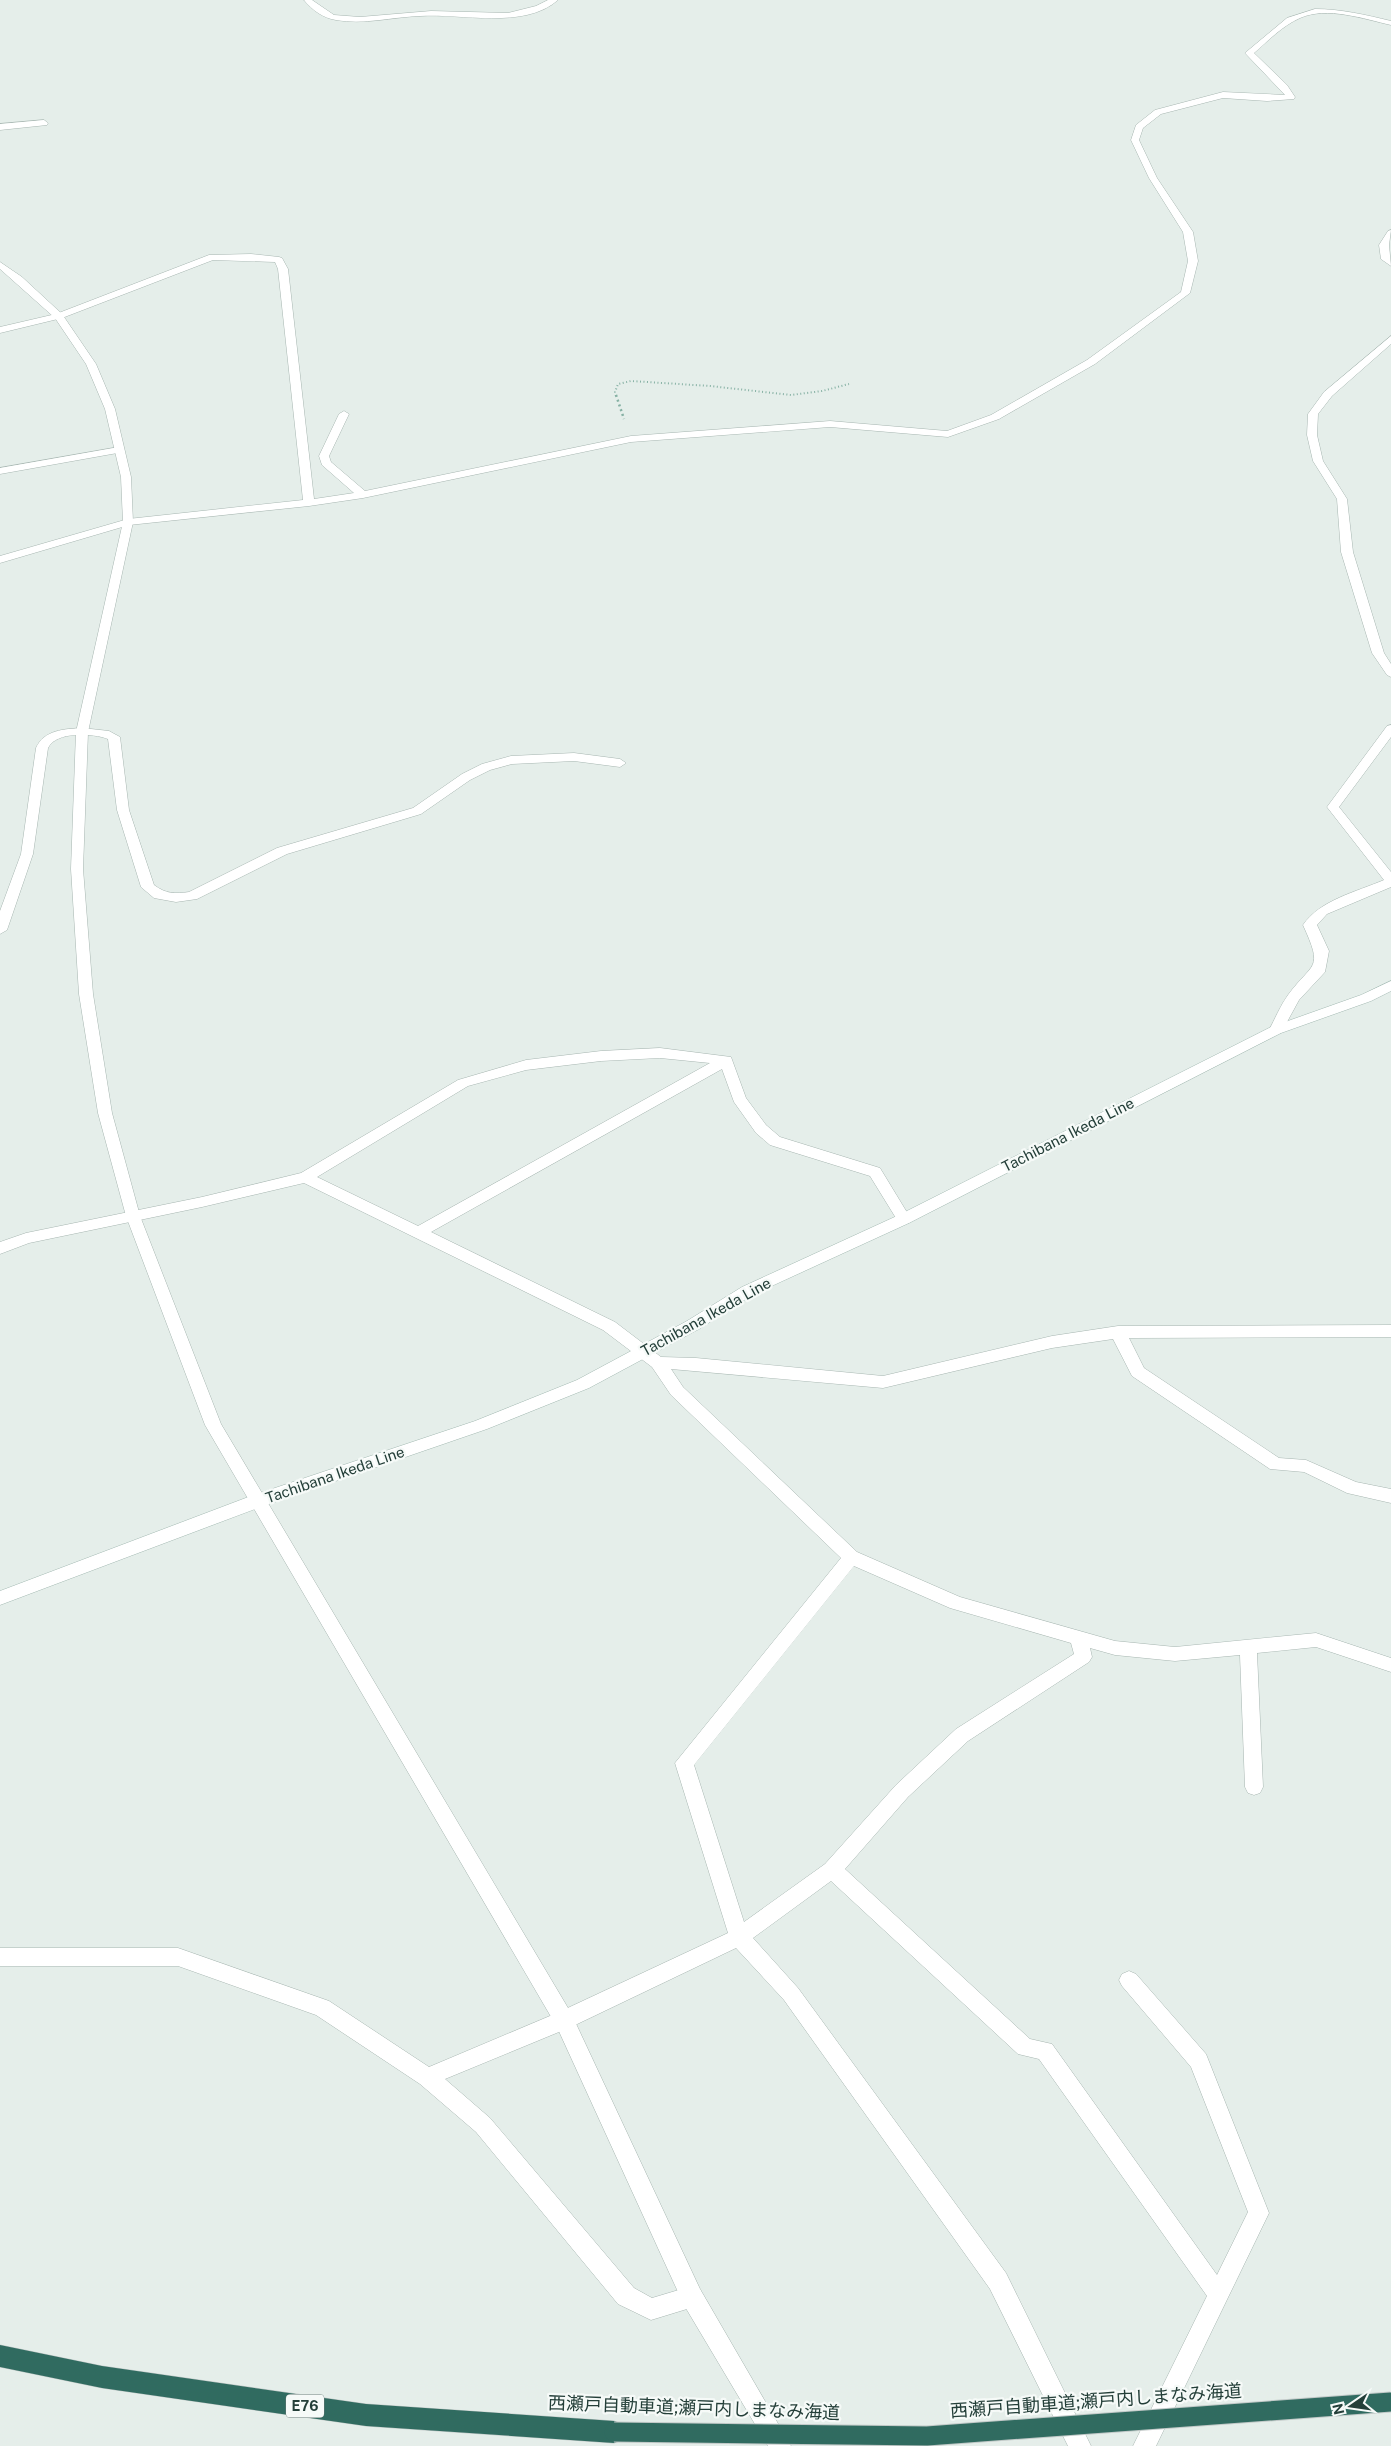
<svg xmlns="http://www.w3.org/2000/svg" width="1391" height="2446" font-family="'Public Sans','Noto Sans JP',sans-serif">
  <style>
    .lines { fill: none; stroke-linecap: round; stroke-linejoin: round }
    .minor-casing { stroke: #a7b6b1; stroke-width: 1 }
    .tertiary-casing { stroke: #a7b6b1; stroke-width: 1 }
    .secondary-casing { stroke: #a3b9b2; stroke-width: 1 }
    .motorway-casing { stroke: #c2c9c8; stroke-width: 1 }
    .path-far1 { stroke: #86b1a4; stroke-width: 2; stroke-dasharray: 1 2.5; stroke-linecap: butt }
    .path { stroke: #86b1a4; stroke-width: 2.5; stroke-dasharray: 2 3; stroke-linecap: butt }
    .minor { fill: #fff; fill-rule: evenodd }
    .tertiary { fill: #fff; fill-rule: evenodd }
    .secondary { fill: #fff; fill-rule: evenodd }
    .motorway { fill: #306b60; fill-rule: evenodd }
    .motorway-bridge-casing { stroke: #c2c9c8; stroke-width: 21; stroke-linecap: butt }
    .motorway-bridge { stroke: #306b60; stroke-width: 19 }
    .labels { text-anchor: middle; stroke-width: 4.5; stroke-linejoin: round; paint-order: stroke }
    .shield { fill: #f6faf8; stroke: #637772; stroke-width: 1 }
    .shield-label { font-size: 14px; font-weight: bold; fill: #243f39 }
    .street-label { font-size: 15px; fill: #243f39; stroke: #f6faf8 }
    .near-street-label { font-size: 18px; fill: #243f39; stroke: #f6faf8 }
  </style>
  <rect width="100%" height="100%" fill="#e5eeea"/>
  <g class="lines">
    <!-- minor casing -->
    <g class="minor-casing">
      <g id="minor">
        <path d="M 304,0 L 312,0 L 334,15 L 360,17 L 431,11 L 508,13 L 536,6 L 548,0 L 558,0 C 524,30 461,13 420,16 C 392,17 364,25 336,20 C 323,18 312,10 304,0 Z"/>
        <path d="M 1315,9 C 1341,9 1366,15 1391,21 L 1391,25 C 1364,19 1327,6 1300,18 C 1282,26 1268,41 1254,53 L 1287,85 L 1295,97 L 1294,99 L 1267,101 L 1223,98 L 1161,114 L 1143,128 L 1139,140 L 1157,178 L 1193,232 L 1198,261 L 1190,293 L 1095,364 L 999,419 L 948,437 L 830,427 L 631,442 L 363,498 L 309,506 L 129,525 L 0,563 L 0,556 L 128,519 L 303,500 L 278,269 L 275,262 L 213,260 L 62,318 L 0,333 L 0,327 L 56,314 L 209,255 L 251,254 L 279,257 L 282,258 L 288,269 L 314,499 L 354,493 L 322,465 L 319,456 L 339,414 L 344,411 L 349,414 L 329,456 L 331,462 L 365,491 L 631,436 L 830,421 L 947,431 L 991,415 L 1087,360 L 1181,292 L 1188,261 L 1183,232 L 1149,178 L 1131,140 L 1136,125 L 1155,110 L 1223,92 L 1285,95 L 1245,53 L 1287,18 Z"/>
        <polygon points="44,120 48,123 47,125 0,130 0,124"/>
        <polygon points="1391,230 1389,245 1391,266 1381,259 1379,245 1388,231"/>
        <polygon points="1391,336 1391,344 1332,396 1318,414 1317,435 1323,461 1347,499 1353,552 1384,653 1391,664 1391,677 1387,675 1372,653 1341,552 1337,499 1313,461 1307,435 1308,414 1324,392"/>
        <polygon points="119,447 123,448 123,452 0,474 0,468"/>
        <path d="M 1391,725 L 1391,737 L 1339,807 L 1391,872 L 1391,887 L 1327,914 L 1317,925 L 1329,951 L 1325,972 L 1299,1000 L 1281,1033 L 1271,1033 L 1269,1030 C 1275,1019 1280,1006 1288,995 C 1313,961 1324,971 1303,925 C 1320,900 1356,892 1384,880 L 1327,807 L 1387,726 Z"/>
        <path d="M 82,728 L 109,731 L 120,737 L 129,810 L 154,885 C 166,894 175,894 189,892 L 277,848 L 413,808 L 462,774 L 482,764 L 511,756 L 574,753 L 620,759 L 626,763 L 620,767 L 574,761 L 512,764 L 490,770 L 470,780 L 421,814 L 287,854 L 197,899 L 176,902 L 154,898 L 141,887 L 117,810 L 108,739 C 93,733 56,731 48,748 L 33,854 L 7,930 L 0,934 L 0,911 L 21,854 L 36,748 C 44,730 64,729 82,728 Z"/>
        <path d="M 660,1048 L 731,1057 L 746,1098 L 766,1125 L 780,1137 L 880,1168 L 911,1219 L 909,1223 L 899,1223 L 870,1176 L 770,1145 L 756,1133 L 734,1102 L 722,1069 L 431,1232 L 615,1322 L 661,1357 L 696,1358 L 883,1376 L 1052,1336 L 1118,1326 L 1391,1325 L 1391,1337 L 1129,1338 L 1144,1368 L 1279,1458 L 1306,1460 L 1356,1482 L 1391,1489 L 1391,1503 L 1347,1493 L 1304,1472 L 1270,1469 L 1132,1376 L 1113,1339 L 1052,1348 L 883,1388 L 671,1369 L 683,1387 L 857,1552 L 960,1597 L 1115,1641 L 1175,1647 L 1316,1633 L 1391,1658 L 1391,1672 L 1316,1647 L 1257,1653 L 1263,1787 L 1260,1793 L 1254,1795 L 1248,1793 L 1245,1787 L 1240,1655 L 1175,1661 L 1115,1655 L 1090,1648 L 1092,1657 L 1089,1662 L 968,1741 L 908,1797 L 845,1869 L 1030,2039 L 1052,2044 L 1217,2275 L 1248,2212 L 1191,2067 L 1122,1986 L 1119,1980 L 1122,1974 L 1129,1971 L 1136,1974 L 1206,2054 L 1269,2213 L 1156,2446 L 1133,2446 L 1207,2296 L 1039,2059 L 1018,2054 L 831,1881 L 753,1938 L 798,1988 L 1006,2273 L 1091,2446 L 1068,2446 L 990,2289 L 784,2000 L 736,1948 L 571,2027 L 445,2079 L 490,2118 L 634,2288 L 652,2298 L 692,2286 L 700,2289 L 703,2297 L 700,2305 L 651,2320 L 618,2304 L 476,2132 L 420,2084 L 316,2015 L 178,1966 L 0,1966 L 0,1948 L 178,1948 L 329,2001 L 429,2067 L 557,2013 L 728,1933 L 675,1763 L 841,1558 L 671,1395 L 652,1367 L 603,1330 L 304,1183 L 202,1207 L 29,1243 L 0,1254 L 0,1242 L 26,1233 L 202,1197 L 301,1173 L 458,1080 L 526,1060 L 601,1051 ZM 660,1058 L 710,1063 L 418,1226 L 317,1177 L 468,1086 L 526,1070 L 601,1061 ZM 854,1566 L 950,1608 L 1071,1643 L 1074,1654 L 956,1729 L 896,1785 L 825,1864 L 744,1922 L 694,1765 Z"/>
      </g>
    </g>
    <!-- tertiary casing -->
    <g class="tertiary-casing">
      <polygon id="tertiary" points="0,262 22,277 62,314 96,364 115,409 131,477 133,522 88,732 83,869 93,994 112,1113 140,1216 221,1424 571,2013 700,2289 791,2446 768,2446 684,2305 557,2027 205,1425 126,1216 98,1113 79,994 71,869 76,732 123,522 121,477 105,409 86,364 55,318 0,269"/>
    </g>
    <!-- secondary casing -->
    <g class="secondary-casing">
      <polygon id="secondary" points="1391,981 1391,991 1371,1001 1281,1033 909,1223 752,1295 699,1329 589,1388 487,1429 263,1506 0,1605 0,1591 251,1496 475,1421 577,1380 687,1321 742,1287 899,1215 1271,1027 1361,995"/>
    </g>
    <!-- motorway casing -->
    <g class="motorway-casing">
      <polygon id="motorway" points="0,2345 102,2366 366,2404 614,2421 622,2424 625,2432 622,2440 614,2443 366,2426 102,2388 0,2367"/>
    </g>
    <!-- path-far1 -->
    <polyline class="path-far1" points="616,396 615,392 618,384 631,381 710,386 791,395 822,391 849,384"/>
    <!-- path -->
    <polyline class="path" points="616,395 624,419"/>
    <!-- minor -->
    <use href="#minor" class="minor"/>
    <!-- tertiary -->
    <use href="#tertiary" class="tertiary"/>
    <!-- secondary -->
    <use href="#secondary" class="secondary"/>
    <!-- motorway -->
    <use href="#motorway" class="motorway"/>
    <!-- motorway-bridge casing -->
    <g class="motorway-bridge-casing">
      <polyline id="motorway-bridge" points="614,2432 927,2436 1391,2402"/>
    </g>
    <!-- motorway-bridge -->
    <use href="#motorway-bridge" class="motorway-bridge"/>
  </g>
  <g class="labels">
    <!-- shield labels -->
    <rect class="shield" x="286" y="2394.5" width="38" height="23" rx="4"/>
    <g class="shield-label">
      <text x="305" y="2411">E76</text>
    </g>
    <!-- street labels -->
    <g class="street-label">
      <text transform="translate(1068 1135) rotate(-27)" y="5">Tachibana Ikeda Line</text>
      <text transform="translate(706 1317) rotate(-29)" y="5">Tachibana Ikeda Line</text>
      <text transform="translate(335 1475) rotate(-19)" y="5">Tachibana Ikeda Line</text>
    </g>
    <!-- near-street labels -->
    <g class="near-street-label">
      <text transform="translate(1096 2401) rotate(-4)" y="6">西瀬戸自動車道;瀬戸内しまなみ海道</text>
      <text transform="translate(694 2408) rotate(2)" y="6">西瀬戸自動車道;瀬戸内しまなみ海道</text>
    </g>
  </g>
  <!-- north arrow -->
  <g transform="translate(1351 2406) rotate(257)" stroke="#f6faf8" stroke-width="4" paint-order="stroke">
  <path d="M0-4L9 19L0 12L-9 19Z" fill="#243f39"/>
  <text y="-8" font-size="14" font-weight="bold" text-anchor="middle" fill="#243f39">N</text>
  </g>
</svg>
